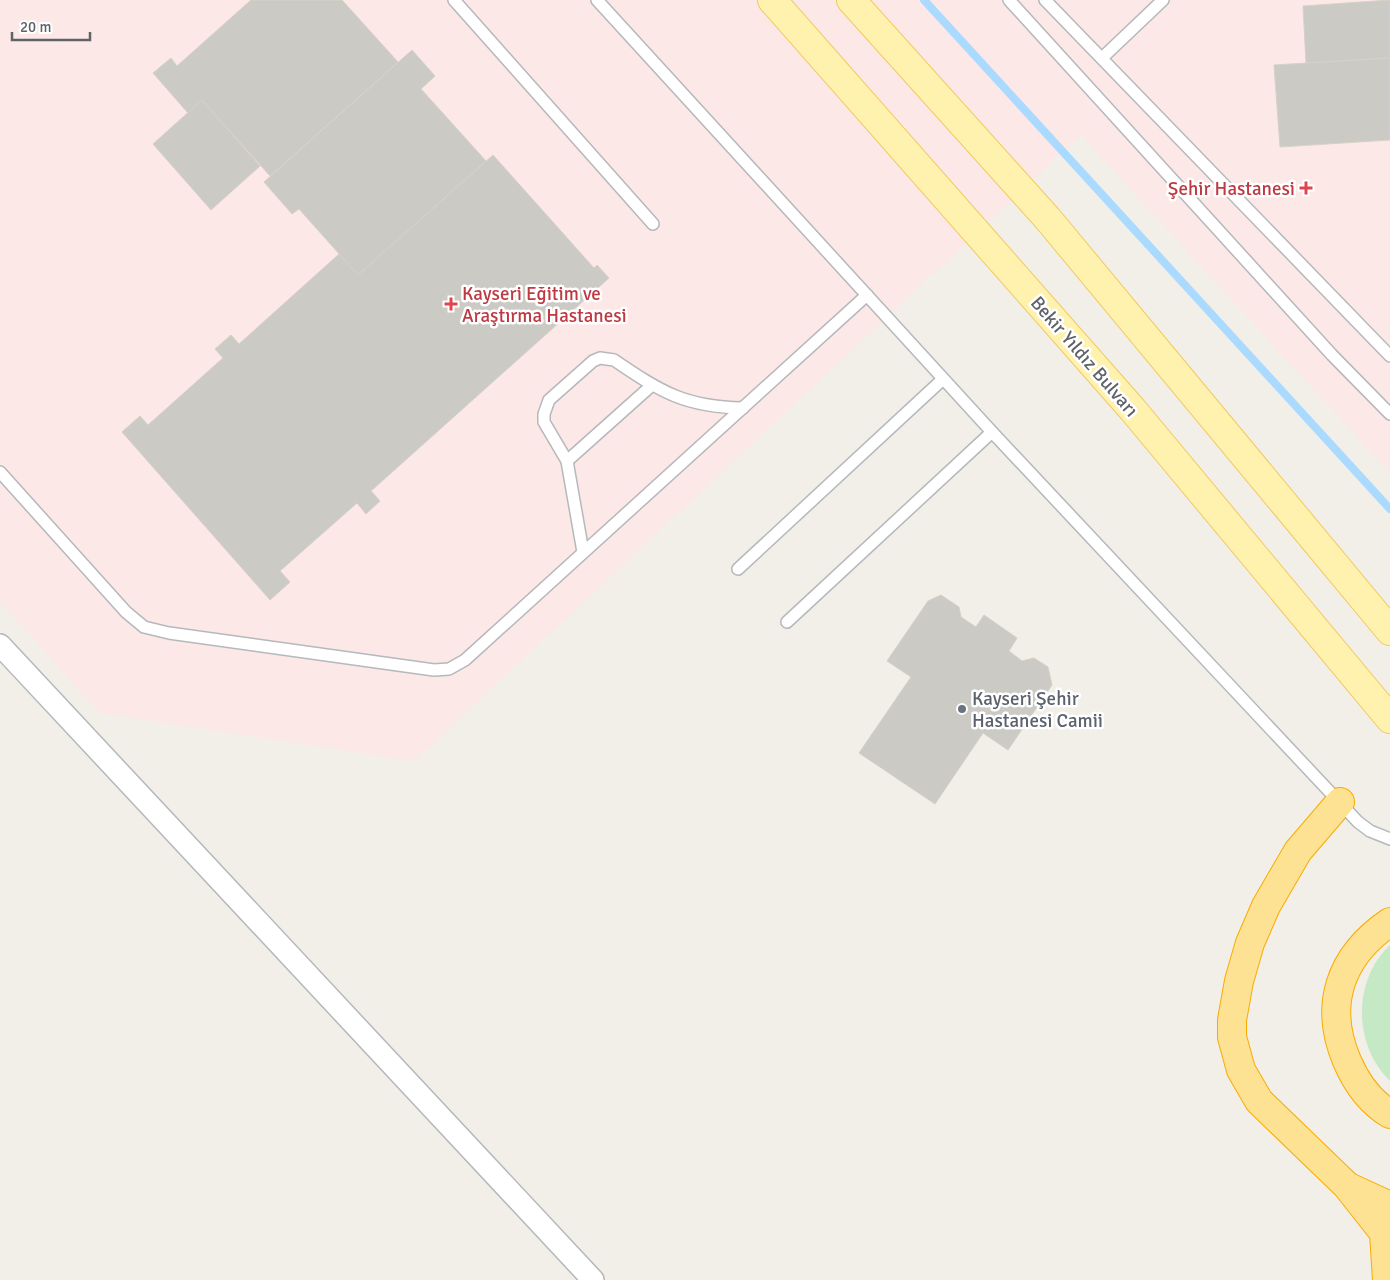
<svg xmlns="http://www.w3.org/2000/svg" width="1390" height="1280" font-family="Signika,sans-serif">
  <style>
    .medical { fill: #fce8e6 }
    .green { fill: #c5e8c5 }
    .lines { fill: none; stroke-linecap: round; stroke-linejoin: round }
    .stream { stroke: #aadaff; stroke-width: 8 }
    .building { fill: #cccac5; stroke: #d6d1c6 }
    .lane-casing { stroke: #b5b8bc; stroke-width: 14 }
    .street-casing { stroke: #b5b8bc; stroke-width: 24 }
    .primary-casing { stroke: #f2c960; stroke-width: 30 }
    .highway-casing { stroke: #f9ab00; stroke-width: 30 }
    .lane { stroke: #fff; stroke-width: 11 }
    .street { stroke: #fff; stroke-width: 21 }
    .primary { stroke: #fff2af; stroke-width: 28 }
    .highway { stroke: #fde293; stroke-width: 28 }
    .health-dot { fill: #e0444e; stroke: #fff; stroke-width: 2 }
    .worship-dot { fill: #6b7280; stroke: #fff; stroke-width: 2 }
    .labels { text-anchor: middle; stroke-width: 5; stroke-linejoin: round; paint-order: stroke }
    .health-label { font-size: 19px; fill: #be3a42; stroke: #fff; text-anchor: end }
    .street-label { font-size: 19px; fill: #5f6368; stroke: #fff }
    .worship-label { font-size: 19px; fill: #5b616d; stroke: #fff; text-anchor: start }
  </style>
  <rect width="100%" height="100%" fill="#f1efe8"/>
  <!-- medical -->
  <polygon class="medical" points="0,0 1390,0 1390,473 1081,135 414,761 100,713 0,602"/>
  <!-- green -->
  <path class="green" d="M 1390,945 L 1390,1081 C 1353,1045 1352,981 1390,945 Z"/>
  <g class="lines">
    <!-- stream -->
    <polyline class="stream" points="924,0 1390,509"/>
  </g>
  <!-- building -->
  <g class="building">
    <polygon points="251,0 342,0 398,62 270,176 202,100 188,113 153,73 171,58 177,66"/>
    <polygon points="1390,0 1390,58 1306,63 1303,6"/>
    <polygon points="412,50 435,76 421,89 486,161 358,275 299,209 292,214 264,182"/>
    <polygon points="1390,58 1390,140 1280,147 1274,65"/>
    <polygon points="202,100 260,166 211,210 153,144"/>
    <polygon points="493,155 594,268 597,265 609,278 371,491 380,501 366,514 357,503 280,571 290,582 270,600 122,432 140,416 148,425 223,358 215,349 231,335 239,344 339,254 358,275"/>
    <polygon points="941,595 959,607 961,617 976,627 984,615 1017,638 1009,651 1022,661 1034,658 1048,667 1052,685 1008,750 983,733 935,804 859,753 911,677 887,661 928,601"/>
  </g>
  <g class="lines">
    <!-- lane casing -->
    <g class="lane-casing">
      <g id="lane">
        <polyline points="454,0 653,224"/>
        <polyline points="597,0 992,432 1358,822 1370,831 1390,839"/>
        <polyline points="1009,0 1332,355 1390,414"/>
        <polyline points="1045,0 1390,356"/>
        <polyline points="1102,58 1163,0"/>
        <polyline points="567,461 651,386"/>
        <polyline points="0,472 126,612 144,627 169,633 434,670 449,669 465,660 867,295"/>
        <path d="M 583,552 L 567,461 L 544,422 L 544,414 L 549,400 L 593,361 L 600,358 L 614,360 C 661,392 685,407 743,408"/>
        <polyline points="738,569 943,379"/>
        <polyline points="787,622 992,432"/>
      </g>
    </g>
    <!-- street casing -->
    <g class="street-casing">
      <polyline id="street" points="0,645 593,1280"/>
    </g>
    <!-- primary casing -->
    <g class="primary-casing">
      <g id="primary">
        <polyline points="772,0 1133,410 1390,719"/>
        <polyline points="851,0 1048,219 1390,631"/>
      </g>
    </g>
    <!-- highway casing -->
    <g class="highway-casing">
      <g id="highway">
        <polyline points="1340,802 1298,851 1266,906 1250,943 1239,981 1232,1020 1232,1037 1241,1070 1259,1101 1347,1186 1384,1233 1387,1280"/>
        <path d="M 1390,922 C 1340,956 1323,1005 1347,1061 C 1356,1082 1370,1102 1390,1114"/>
        <polyline points="1351,1188 1390,1206"/>
      </g>
    </g>
    <!-- lane -->
    <use href="#lane" class="lane"/>
    <!-- street -->
    <use href="#street" class="street"/>
    <!-- primary -->
    <use href="#primary" class="primary"/>
    <!-- highway -->
    <use href="#highway" class="highway"/>
  </g>
  <!-- markers -->
  <g class="health-dot">
    <path d="M1303.5 180.5h5v5h5v5h-5v5h-5v-5h-5v-5h5z"/>
    <path d="M448.5 296.5h5v5h5v5h-5v5h-5v-5h-5v-5h5z"/>
  </g>
  <circle class="worship-dot" cx="962" cy="709" r="5"/>
  <g class="labels">
    <!-- health labels -->
    <g class="health-label">
      <text x="1295" y="195">Şehir Hastanesi</text>
      <text x="462" y="300" text-anchor="start">Kayseri Eğitim ve<tspan x="462" dy="22">Araştırma Hastanesi</tspan></text>
    </g>
    <!-- street labels -->
    <g class="street-label">
      <text transform="translate(1085 356) rotate(49)" y="7">Bekir Yıldız Bulvarı</text>
    </g>
    <!-- worship labels -->
    <g class="worship-label">
      <text x="972" y="705">Kayseri Şehir<tspan x="972" dy="22">Hastanesi Camii</tspan></text>
    </g>
  </g>
  <!-- scale -->
  <path d="M12 32v8h78v-8" fill="none" stroke="#5f6368" stroke-width="2.5"/>
  <text x="20" y="32" font-size="15" fill="#5f6368" stroke="#ffffff" stroke-width="4" paint-order="stroke">20 m</text>
</svg>
